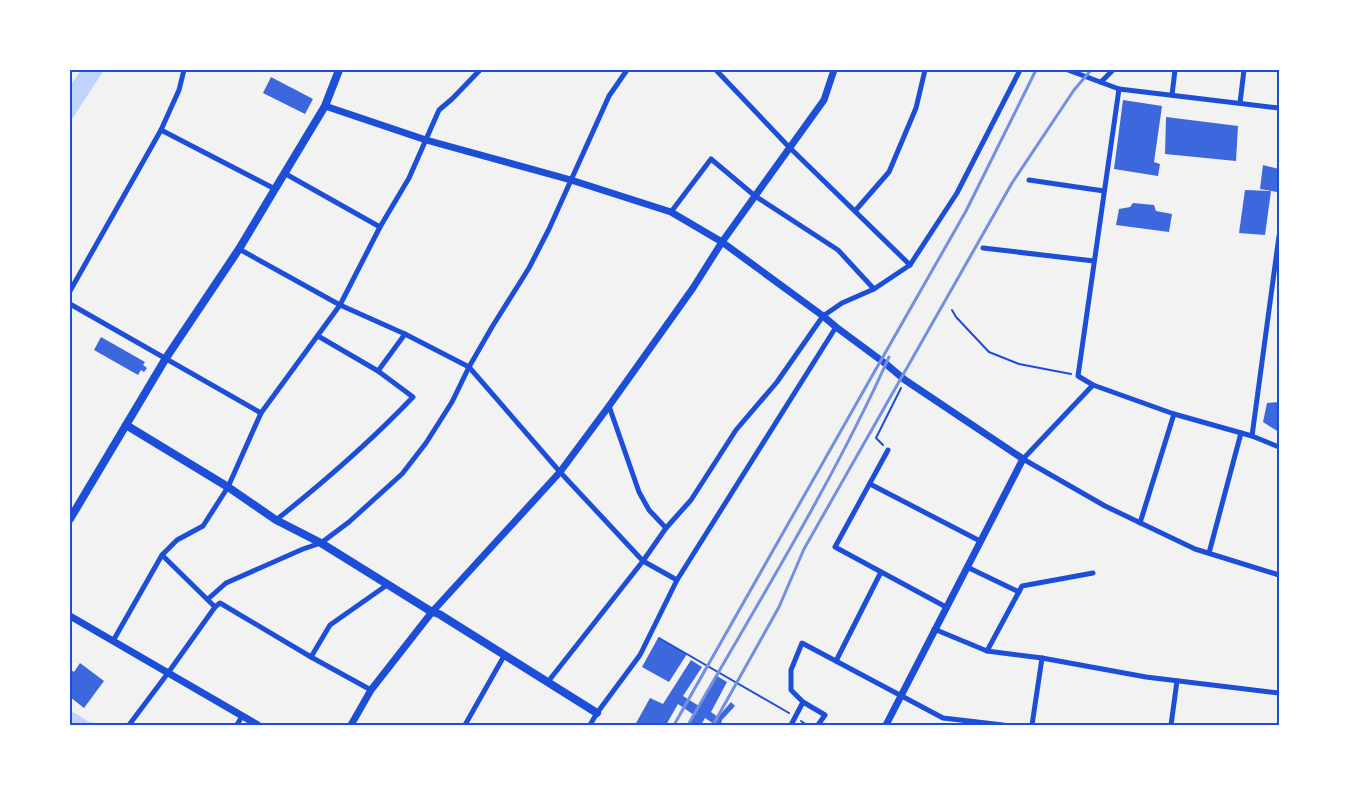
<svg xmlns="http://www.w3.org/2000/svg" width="1349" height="795" font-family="'PT Serif',serif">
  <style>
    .water { fill: #bfd3fe }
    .building { fill: #3d67dc }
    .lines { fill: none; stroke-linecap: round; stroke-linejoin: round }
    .path { stroke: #1d4ed8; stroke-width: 2 }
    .minor { stroke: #1d4ed8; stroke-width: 5 }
    .tertiary { stroke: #1d4ed8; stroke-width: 7 }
    .secondary { stroke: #1d4ed8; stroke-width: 8 }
    .rail { stroke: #7290e2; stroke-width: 3 }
    .neatline { fill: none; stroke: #1d4ed8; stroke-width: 2 }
  </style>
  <rect width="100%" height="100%" fill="#f2f2f2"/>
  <!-- water -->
  <g class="water">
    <polygon points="81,70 104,70 70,122 70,86"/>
    <polygon points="70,711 77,714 89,722 96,723 97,725 70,725 70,720 72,716"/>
  </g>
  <!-- building -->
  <g class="building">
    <polygon points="271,77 313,99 305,114 263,93"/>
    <polygon points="1123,100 1162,106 1154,162 1160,164 1158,176 1114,169"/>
    <polygon points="1166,117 1238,126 1236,161 1165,154"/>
    <polygon points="1263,165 1279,169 1277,192 1260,189"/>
    <polygon points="1245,190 1271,191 1265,235 1239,233"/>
    <polygon points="1133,203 1154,205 1156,211 1172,214 1169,232 1116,225 1119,209 1130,207"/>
    <polygon points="101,337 145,362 143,365 147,368 144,372 141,370 138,375 94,350"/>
    <polygon points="1279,402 1279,432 1263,422 1267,403"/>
    <polygon points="658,638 687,654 669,682 642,667"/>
    <polygon points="691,660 702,667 683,696 699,706 717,676 727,682 711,712 718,717 731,702 735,706 722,720 721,725 713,725 714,724 705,718 701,725 689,725 694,715 678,704 666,725 635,725 650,698 663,704"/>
    <polygon points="80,663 104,681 84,708 70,697 70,672 71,670 74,672"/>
  </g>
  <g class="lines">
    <!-- path -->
    <g class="path">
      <polyline points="952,310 956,317 989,352 1019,364 1071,374"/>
      <polyline points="883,445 876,438 901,388"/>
      <polyline points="659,638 789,713"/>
      <polyline points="801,721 807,725"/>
    </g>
    <!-- minor -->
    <g class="minor">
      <polyline points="716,70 789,147 910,265 957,193 1020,70"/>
      <polyline points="1068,70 1119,89 1279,108"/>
      <polyline points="70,71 71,70"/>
      <polyline points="1101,82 1113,70"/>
      <polyline points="1119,89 1078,376 1093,385 1174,414 1252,436 1279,447"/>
      <polyline points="1172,95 1175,70"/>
      <polyline points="1240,103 1244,70"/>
      <polyline points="161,130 275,189"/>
      <polyline points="284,173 380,227"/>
      <polyline points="1029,180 1104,191"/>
      <polyline points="855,211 889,172 916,108 925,70"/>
      <polyline points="671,212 711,159 755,196 838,250 874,289"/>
      <polyline points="983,248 1094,261"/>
      <polyline points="239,249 340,305 405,334 469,367 560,472 643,561 677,580"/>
      <polyline points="70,291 161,130 179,90 184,70"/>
      <polyline points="70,304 261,413"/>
      <polyline points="378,371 405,334"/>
      <polyline points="1093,385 1023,459 1105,506 1195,549 1279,575"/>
      <polyline points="609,406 639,492 649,510 666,528"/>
      <polyline points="1252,436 1279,236"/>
      <polyline points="888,450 835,547 946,607"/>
      <polyline points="870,484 980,541"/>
      <path d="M 276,520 C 324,482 371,441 413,397 L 378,371 L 318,336"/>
      <polyline points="1140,523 1174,414"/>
      <polyline points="1209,553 1241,433"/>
      <polyline points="162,555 215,607"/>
      <polyline points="967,567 1019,592"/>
      <polyline points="208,599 226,583 303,549 321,543 349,522 402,474 426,443 452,402 469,367 492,327 529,268 549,229 609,96 627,70"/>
      <polyline points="934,629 987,651 1042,658 1146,677 1279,693"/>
      <polyline points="113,641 162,555 177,540 203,526 228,487 261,413 340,305 380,227 409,178 439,110 452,99 480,70"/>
      <polyline points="987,651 1022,586 1093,573"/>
      <polyline points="311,657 330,625 387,585"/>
      <polyline points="836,661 881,572"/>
      <polyline points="547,683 643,561 666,528 691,500 736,430 777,382 823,316 842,303 874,289 910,265"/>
      <polyline points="803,702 791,690 791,670 802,643 943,718 1003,725"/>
      <polyline points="129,725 168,673 215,607 220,603 311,657 371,690"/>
      <polyline points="237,725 242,716"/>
      <polyline points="465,725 504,656"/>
      <polyline points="590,725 597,713 640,655 677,580 836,327"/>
      <polyline points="791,725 803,702 825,715 818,725"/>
      <polyline points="1032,725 1042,658"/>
      <polyline points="1171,725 1177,681"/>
    </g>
    <!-- tertiary -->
    <g class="tertiary">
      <polyline points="325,106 426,140 571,180 671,212 722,242 823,316 836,327 886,364 905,380 1023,459 886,725"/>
      <polyline points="70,616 258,725"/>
      <polyline points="351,725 371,690 432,612 560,472 609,406 693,288 722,242 824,100 834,70"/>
    </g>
    <!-- secondary -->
    <g class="secondary">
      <polyline points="126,425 228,487 276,520 321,543 432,612 439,614 597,713"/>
      <polyline points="70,519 166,358 239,249 275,189 325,106 339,70"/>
    </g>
    <!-- rail -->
    <g class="rail">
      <polyline points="674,725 872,376 966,211 1036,70"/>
      <path d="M 688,725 C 757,604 832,484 889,357"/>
      <polyline points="713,725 779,607 804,549 1012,183 1074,90 1091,70"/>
    </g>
  </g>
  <!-- border -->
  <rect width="1349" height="795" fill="none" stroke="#ffffff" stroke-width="142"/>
  <rect x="71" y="71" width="1207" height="653" class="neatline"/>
</svg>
